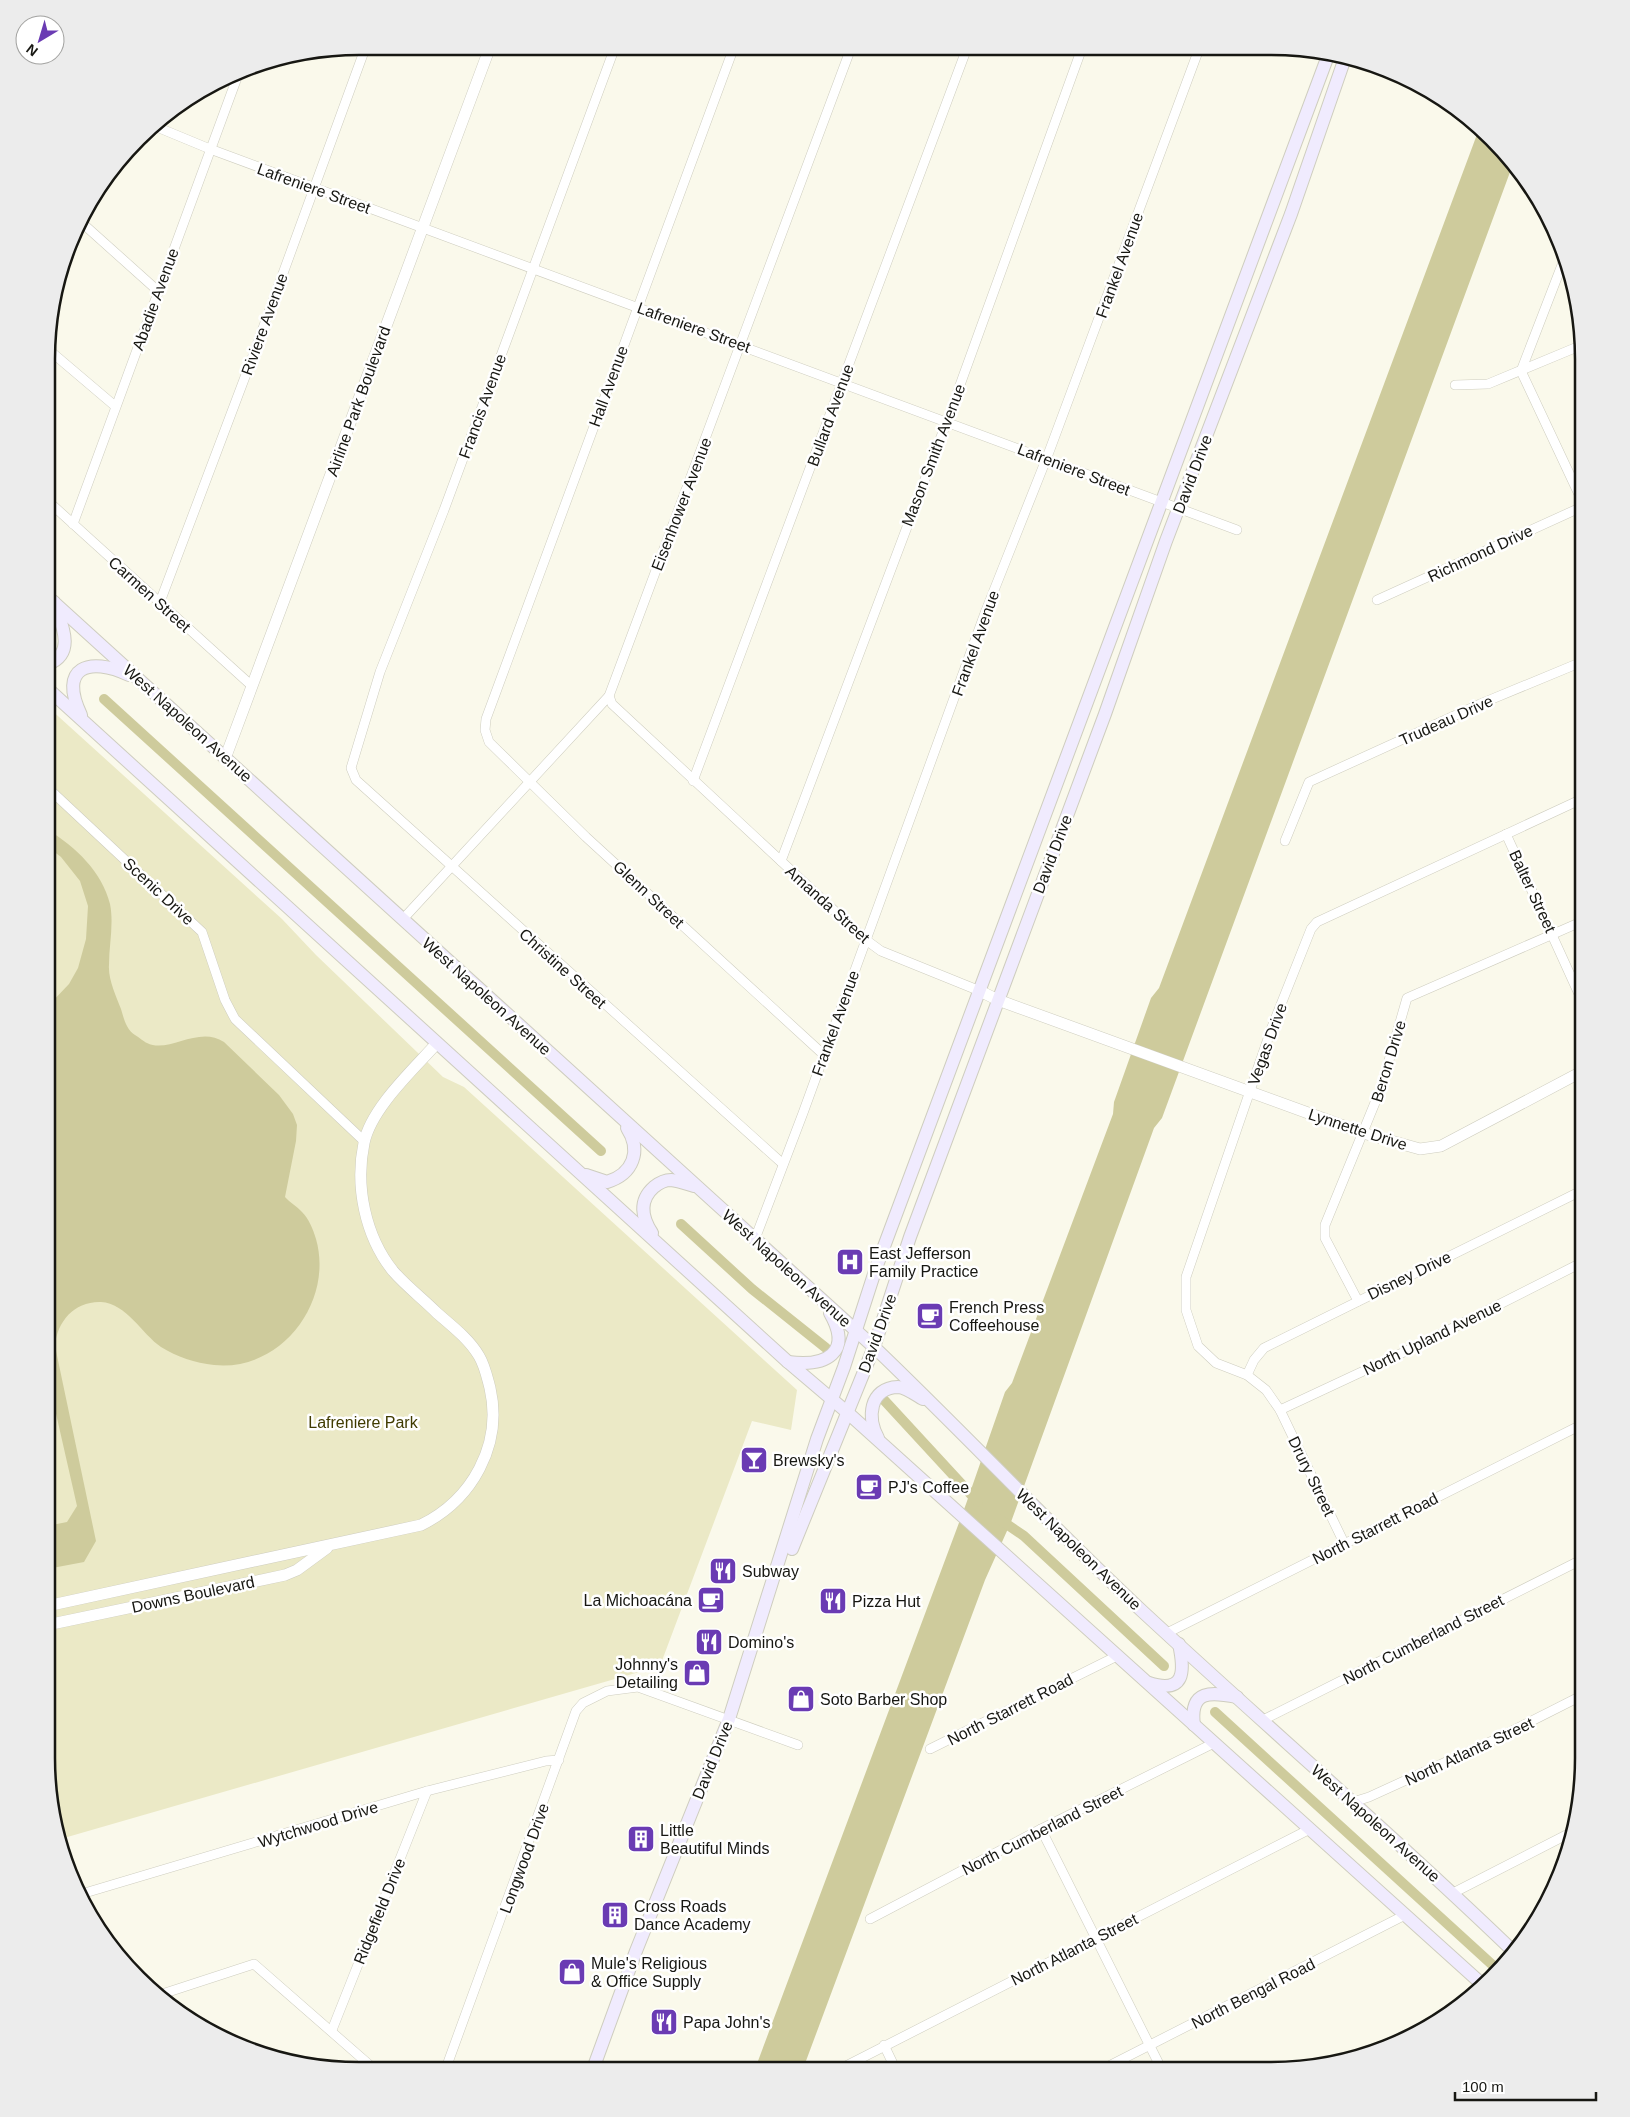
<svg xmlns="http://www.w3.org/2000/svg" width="1630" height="2117" font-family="Helvetica,sans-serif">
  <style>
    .green { fill: #ebe9c6 }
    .water { fill: #cecb9c }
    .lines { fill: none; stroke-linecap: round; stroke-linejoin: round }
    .canal { stroke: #cecb9c; stroke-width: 10 }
    .minor-casing { stroke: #cecdbf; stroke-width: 10 }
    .tertiary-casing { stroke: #cecdbf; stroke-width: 12 }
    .secondary-casing { stroke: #cecdbf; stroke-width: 14 }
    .minor { stroke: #fff; stroke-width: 9 }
    .tertiary { stroke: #fff; stroke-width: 11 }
    .secondary { stroke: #f0ebfe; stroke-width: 12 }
    .labels { text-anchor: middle; stroke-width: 5; stroke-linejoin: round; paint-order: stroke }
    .street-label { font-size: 16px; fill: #171712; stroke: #fff }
    .poi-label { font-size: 16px; fill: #171712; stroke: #fff; text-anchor: start }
    .park-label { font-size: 16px; fill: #403b00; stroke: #fff }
    .rim { fill: none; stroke: #171712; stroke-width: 2.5 }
  </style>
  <rect width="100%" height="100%" fill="#faf9eb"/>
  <!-- green -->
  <polygon class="green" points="48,707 282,919 316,955 443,1077 464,1087 797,1390 791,1430 752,1421 660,1666 57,1840 46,1758"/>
  <!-- water -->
  <g class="water">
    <polygon points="1479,129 1506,153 1513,164 1162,1118 1154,1128 1011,1522 985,1580 803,2069 755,2069 966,1504 1005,1392 1012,1383 1113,1114 1114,1102 1151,998 1159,988"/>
    <path d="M 48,830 C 76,847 102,872 110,904 C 114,924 109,945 109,965 C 108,979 116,996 121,1009 C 124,1019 126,1029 135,1035 C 139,1037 144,1042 147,1043 C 169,1054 198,1025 224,1042 L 279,1095 L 293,1114 L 297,1125 L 296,1141 L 285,1197 C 290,1203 297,1206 302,1212 C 309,1219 313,1229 316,1239 C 334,1302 281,1372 214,1365 C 195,1363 177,1357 161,1347 C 142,1334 126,1303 101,1302 C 75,1301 57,1321 55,1346 L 96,1541 L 84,1562 L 47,1569 L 47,1526 L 67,1522 L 77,1506 L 47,1374 L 48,1006 L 69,984 L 78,968 L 86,939 L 88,906 L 80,881 L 61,857 L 48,847 Z"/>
  </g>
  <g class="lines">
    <!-- canal -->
    <g class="canal">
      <polyline points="104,699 601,1151"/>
      <polyline points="681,1224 752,1289 826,1348"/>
      <polyline points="884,1400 978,1502"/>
      <polyline points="999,1519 1024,1536 1164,1666"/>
      <polyline points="1215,1712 1498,1970"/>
    </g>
    <!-- minor casing -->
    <g class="minor-casing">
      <g id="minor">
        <polyline points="615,47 444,510 380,672 351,768 356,780 783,1164"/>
        <polyline points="734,47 486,719 485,730 489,742 586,837 824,1055"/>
        <polyline points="152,125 210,149 1237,530"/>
        <polyline points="81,222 158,291"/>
        <polyline points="1565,257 1521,371 1584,505"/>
        <polyline points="49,350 115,406"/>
        <polyline points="1455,385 1488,384 1582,345"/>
        <polyline points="49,502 252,686"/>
        <polyline points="73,524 238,75"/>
        <polyline points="1377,600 1584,506"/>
        <polyline points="160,602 251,361 366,46"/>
        <polyline points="609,696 612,704 866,940 881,951 980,991"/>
        <polyline points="693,781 967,48"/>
        <polyline points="48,788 202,932 225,1000 235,1019 364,1141"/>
        <polyline points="1506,834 1583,1003"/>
        <polyline points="1285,841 1309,782 1480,704 1584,661"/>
        <polyline points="781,861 947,421 1082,48"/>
        <polyline points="403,919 609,696 851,48"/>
        <polyline points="755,1239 803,1113 985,613 1049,452 1199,49"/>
        <polyline points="1358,1301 1325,1238 1325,1225 1381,1088 1407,998 1583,921"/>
        <polyline points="1247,1375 1254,1360 1264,1348 1583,1190"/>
        <polyline points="1280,1410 1417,1346 1583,1262"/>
        <polyline points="1344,1543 1280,1410 1266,1390 1247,1375 1216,1363 1198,1346 1186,1310 1186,1277 1272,1027 1311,929 1317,922 1584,798"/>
        <polyline points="1167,1633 1583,1424"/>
        <polyline points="1263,1720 1583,1559"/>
        <polyline points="930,1749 1117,1656"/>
        <polyline points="1353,1802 1369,1797 1494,1740 1583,1695"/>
        <polyline points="1041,1829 1162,2070"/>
        <polyline points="1453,1893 1572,1832"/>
        <polyline points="78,1895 427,1791 546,1761 559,1760"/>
        <polyline points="870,1919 1041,1829 1214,1743"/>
        <polyline points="159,1995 254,1964 373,2068"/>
        <polyline points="332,2030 427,1791"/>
        <polyline points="884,2045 896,2070"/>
        <polyline points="446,2068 576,1711 583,1703 607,1691 638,1687 798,1745"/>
        <polyline points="838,2070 1310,1829"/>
        <polyline points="1101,2070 1405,1915"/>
      </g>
    </g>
    <!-- tertiary casing -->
    <g class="tertiary-casing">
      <g id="tertiary">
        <polyline points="226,756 490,47"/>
        <polyline points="980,991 998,1000 1363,1133 1420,1149 1441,1146 1583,1071"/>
        <path d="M 47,1606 L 421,1525 C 472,1500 503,1445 490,1388 C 487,1377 485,1366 479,1356 C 469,1339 452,1326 437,1313 C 423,1299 406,1286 393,1271 C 365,1236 355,1186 364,1143 C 371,1108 414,1069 437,1043"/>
        <polyline points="47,1625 285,1575 297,1570 327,1548"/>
      </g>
    </g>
    <!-- secondary casing -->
    <g class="secondary-casing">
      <g id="secondary">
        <path d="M 48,597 L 874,1347 C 965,1434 1050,1525 1142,1611 C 1265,1725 1393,1835 1514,1952"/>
        <path d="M 48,664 C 77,653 61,623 54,602"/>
        <polyline points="48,689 788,1362 848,1413 1484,1986"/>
        <path d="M 81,715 C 58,667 89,656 129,675"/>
        <path d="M 586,1175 L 607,1182 C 633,1174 642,1151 627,1128"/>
        <path d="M 652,1233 C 642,1218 638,1201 654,1187 C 659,1183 664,1180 671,1180 C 679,1181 687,1184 694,1186"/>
        <path d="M 788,1362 C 826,1367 853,1353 830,1313"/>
        <path d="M 878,1438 C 867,1418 869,1388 898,1387 C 905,1387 916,1395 923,1399"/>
        <polyline points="792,1549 874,1347 910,1237 1105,714 1166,541 1291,214 1345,58"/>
        <path d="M 1149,1683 C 1185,1694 1185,1672 1179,1644"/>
        <path d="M 1194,1725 C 1189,1689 1212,1692 1237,1697"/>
        <polyline points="593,2069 636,1951 729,1719 817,1439 844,1367 876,1268 1329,53"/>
      </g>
    </g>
    <!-- minor -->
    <use href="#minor" class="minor"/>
    <!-- tertiary -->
    <use href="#tertiary" class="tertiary"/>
    <!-- secondary -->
    <use href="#secondary" class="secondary"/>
  </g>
  <!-- icons -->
  <defs>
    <g id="hospital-square" transform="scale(1.4375)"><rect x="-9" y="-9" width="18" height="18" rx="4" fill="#6a3bb3" stroke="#fff"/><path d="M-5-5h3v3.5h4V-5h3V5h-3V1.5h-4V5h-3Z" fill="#fff"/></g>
    <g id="cafe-square" transform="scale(1.4375)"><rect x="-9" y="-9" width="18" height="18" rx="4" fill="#6a3bb3" stroke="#fff"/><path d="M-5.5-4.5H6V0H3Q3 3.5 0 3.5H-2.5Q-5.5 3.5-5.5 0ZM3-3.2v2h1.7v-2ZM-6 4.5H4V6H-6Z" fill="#fff"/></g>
    <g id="bar-square" transform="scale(1.4375)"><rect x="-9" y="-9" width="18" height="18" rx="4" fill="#6a3bb3" stroke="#fff"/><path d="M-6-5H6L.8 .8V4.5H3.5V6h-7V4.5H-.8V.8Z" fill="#fff"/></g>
    <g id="restaurant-square" transform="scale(1.4375)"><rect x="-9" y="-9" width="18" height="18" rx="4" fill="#6a3bb3" stroke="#fff"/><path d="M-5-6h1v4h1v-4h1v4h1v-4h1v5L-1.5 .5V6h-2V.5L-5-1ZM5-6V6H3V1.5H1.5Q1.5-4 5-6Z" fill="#fff"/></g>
    <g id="shop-square" transform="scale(1.4375)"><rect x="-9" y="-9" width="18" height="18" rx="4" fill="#6a3bb3" stroke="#fff"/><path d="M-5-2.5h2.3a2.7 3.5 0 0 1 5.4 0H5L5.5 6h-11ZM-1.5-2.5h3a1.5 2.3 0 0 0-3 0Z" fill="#fff"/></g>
    <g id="building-square" transform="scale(1.4375)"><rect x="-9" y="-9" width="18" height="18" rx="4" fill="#6a3bb3" stroke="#fff"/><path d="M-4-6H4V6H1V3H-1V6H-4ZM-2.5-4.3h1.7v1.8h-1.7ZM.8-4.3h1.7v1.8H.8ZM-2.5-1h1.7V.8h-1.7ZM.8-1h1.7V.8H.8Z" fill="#fff"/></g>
  </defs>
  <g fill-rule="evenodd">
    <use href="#hospital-square" x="850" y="1262"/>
    <use href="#cafe-square" x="930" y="1316"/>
    <use href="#bar-square" x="754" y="1460"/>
    <use href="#cafe-square" x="869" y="1487"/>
    <use href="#restaurant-square" x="723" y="1571"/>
    <use href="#cafe-square" x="711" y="1600"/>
    <use href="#restaurant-square" x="833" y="1601"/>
    <use href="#restaurant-square" x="709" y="1642"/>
    <use href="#shop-square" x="697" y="1673"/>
    <use href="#shop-square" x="801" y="1699"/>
    <use href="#building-square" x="641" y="1839"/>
    <use href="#building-square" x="615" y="1915"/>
    <use href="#shop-square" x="572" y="1972"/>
    <use href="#restaurant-square" x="664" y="2022"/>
  </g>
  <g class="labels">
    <!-- street labels -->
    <g class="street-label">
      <text transform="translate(314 188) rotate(20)" y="6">Lafreniere Street</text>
      <text transform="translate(1119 265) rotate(-70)" y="6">Frankel Avenue</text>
      <text transform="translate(155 299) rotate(-70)" y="6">Abadie Avenue</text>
      <text transform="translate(264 324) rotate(-70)" y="6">Riviere Avenue</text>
      <text transform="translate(694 327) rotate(20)" y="6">Lafreniere Street</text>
      <text transform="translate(608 386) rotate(-70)" y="6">Hall Avenue</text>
      <text transform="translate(358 401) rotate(-70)" y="6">Airline Park Boulevard</text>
      <text transform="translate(482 406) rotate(-70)" y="6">Francis Avenue</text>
      <text transform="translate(830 415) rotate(-70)" y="6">Bullard Avenue</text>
      <text transform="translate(933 455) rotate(-69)" y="6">Mason Smith Avenue</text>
      <text transform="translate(1074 469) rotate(21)" y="6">Lafreniere Street</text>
      <text transform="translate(1192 474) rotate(-69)" y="6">David Drive</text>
      <text transform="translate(681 504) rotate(-69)" y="6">Eisenhower Avenue</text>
      <text transform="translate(1480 553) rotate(-25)" y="6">Richmond Drive</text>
      <text transform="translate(150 594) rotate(42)" y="6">Carmen Street</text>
      <text transform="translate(975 643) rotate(-70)" y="6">Frankel Avenue</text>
      <text transform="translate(1446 720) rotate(-24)" y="6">Trudeau Drive</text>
      <text transform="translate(188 723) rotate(42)" y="6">West Napoleon Avenue</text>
      <text transform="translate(1052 854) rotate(-69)" y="6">David Drive</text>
      <text transform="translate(159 891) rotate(43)" y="6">Scenic Drive</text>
      <text transform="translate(1533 891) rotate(65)" y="6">Balter Street</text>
      <text transform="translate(649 894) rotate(43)" y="6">Glenn Street</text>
      <text transform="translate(828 904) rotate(42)" y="6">Amanda Street</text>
      <text transform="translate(563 968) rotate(42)" y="6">Christine Street</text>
      <text transform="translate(487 996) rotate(42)" y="6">West Napoleon Avenue</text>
      <text transform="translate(835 1023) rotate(-70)" y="6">Frankel Avenue</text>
      <text transform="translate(1267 1044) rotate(-70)" y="6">Vegas Drive</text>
      <text transform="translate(1388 1061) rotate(-73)" y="6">Beron Drive</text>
      <text transform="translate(1358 1129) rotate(18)" y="6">Lynnette Drive</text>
      <text transform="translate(787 1268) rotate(42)" y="6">West Napoleon Avenue</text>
      <text transform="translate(1409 1275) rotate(-26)" y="6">Disney Drive</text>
      <text transform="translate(877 1333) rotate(-70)" y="6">David Drive</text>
      <text transform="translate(1432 1337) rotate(-26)" y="6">North Upland Avenue</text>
      <text transform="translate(1312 1476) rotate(64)" y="6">Drury Street</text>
      <text transform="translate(1375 1528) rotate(-27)" y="6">North Starrett Road</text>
      <text transform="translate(1079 1549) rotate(44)" y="6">West Napoleon Avenue</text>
      <text transform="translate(193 1594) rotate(-12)" y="6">Downs Boulevard</text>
      <text transform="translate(1423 1639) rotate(-27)" y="6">North Cumberland Street</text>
      <text transform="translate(1010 1709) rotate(-27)" y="6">North Starrett Road</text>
      <text transform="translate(1469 1751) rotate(-25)" y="6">North Atlanta Street</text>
      <text transform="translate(712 1760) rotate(-68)" y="6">David Drive</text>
      <text transform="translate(1376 1823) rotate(42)" y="6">West Napoleon Avenue</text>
      <text transform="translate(318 1824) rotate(-17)" y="6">Wytchwood Drive</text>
      <text transform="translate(1042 1830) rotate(-27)" y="6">North Cumberland Street</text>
      <text transform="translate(524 1858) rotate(-70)" y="6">Longwood Drive</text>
      <text transform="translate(379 1911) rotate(-68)" y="6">Ridgefield Drive</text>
      <text transform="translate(1074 1949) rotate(-27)" y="6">North Atlanta Street</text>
      <text transform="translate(1253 1993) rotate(-27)" y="6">North Bengal Road</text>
    </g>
    <!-- poi labels -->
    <g class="poi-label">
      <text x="869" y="1259">East Jefferson<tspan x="869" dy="18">Family Practice</tspan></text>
      <text x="949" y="1313">French Press<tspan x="949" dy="18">Coffeehouse</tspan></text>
      <text x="773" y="1466">Brewsky's</text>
      <text x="888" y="1493">PJ's Coffee</text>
      <text x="742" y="1577">Subway</text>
      <text x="692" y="1606" text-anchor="end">La Michoacána</text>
      <text x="852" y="1607">Pizza Hut</text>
      <text x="728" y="1648">Domino's</text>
      <text x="678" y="1670" text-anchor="end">Johnny's<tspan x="678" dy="18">Detailing</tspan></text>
      <text x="820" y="1705">Soto Barber Shop</text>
      <text x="660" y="1836">Little<tspan x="660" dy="18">Beautiful Minds</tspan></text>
      <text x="634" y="1912">Cross Roads<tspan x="634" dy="18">Dance Academy</tspan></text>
      <text x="591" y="1969">Mule's Religious<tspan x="591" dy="18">&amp; Office Supply</tspan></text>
      <text x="683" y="2028">Papa John's</text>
    </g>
    <!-- park labels -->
    <g class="park-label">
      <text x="363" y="1428">Lafreniere Park</text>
    </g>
  </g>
  <!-- crop -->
  <path d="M0 0H1630V2117H0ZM359 55H1271A304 304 0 0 1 1575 359V1758A304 304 0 0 1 1271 2062H359A304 304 0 0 1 55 1758V359A304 304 0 0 1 359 55Z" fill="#ececec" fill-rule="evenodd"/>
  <path class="rim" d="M359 55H1271A304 304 0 0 1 1575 359V1758A304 304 0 0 1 1271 2062H359A304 304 0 0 1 55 1758V359A304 304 0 0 1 359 55Z"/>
  <!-- north arrow -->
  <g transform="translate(40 40) rotate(218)"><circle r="24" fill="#ffffff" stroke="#a2a2a0"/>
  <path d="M0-4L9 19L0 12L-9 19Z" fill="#6a3bb3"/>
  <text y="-8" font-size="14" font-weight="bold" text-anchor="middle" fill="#171712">N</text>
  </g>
  <!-- scale -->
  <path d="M1455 2092v8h141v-8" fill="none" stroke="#171712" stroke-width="2.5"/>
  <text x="1462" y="2092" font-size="15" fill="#171712" stroke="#ffffff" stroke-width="4" paint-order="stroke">100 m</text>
</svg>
